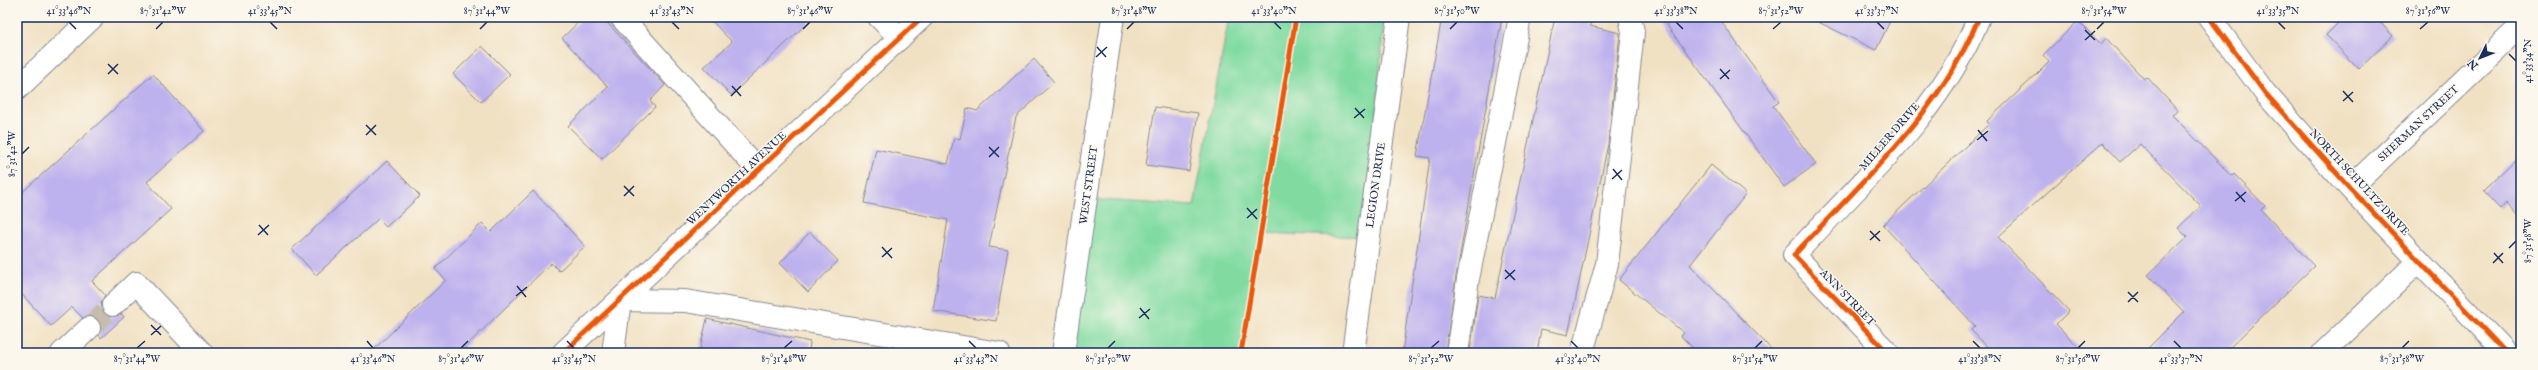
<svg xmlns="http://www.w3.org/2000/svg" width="2538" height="370" font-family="'IM FELL English',serif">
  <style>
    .green { fill: #81dba1; stroke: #4e8580 }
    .building { fill: #bdb1ee }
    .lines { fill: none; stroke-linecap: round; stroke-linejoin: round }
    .minor-tunnel { stroke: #c6bdaf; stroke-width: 22; stroke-dasharray: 22 11; stroke-linecap: butt }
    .minor-casing { stroke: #868890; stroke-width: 24 }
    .minor { stroke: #fff; stroke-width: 22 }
    .cycleway-casing { stroke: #fbf7ec; stroke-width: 8 }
    .cycleway { stroke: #e8590c; stroke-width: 5 }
    .ticks { fill: none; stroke: #1b2f5e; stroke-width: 1.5 }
    .labels { text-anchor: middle; stroke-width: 3; stroke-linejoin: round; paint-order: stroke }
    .street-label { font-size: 11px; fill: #1b2f5e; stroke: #fbf7ec }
    .neatline { fill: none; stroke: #1b2f5e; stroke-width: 1.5 }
    .ticks-label { font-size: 10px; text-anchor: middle; fill: #1b2f5e }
  </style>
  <rect width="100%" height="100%" fill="#fbf7ec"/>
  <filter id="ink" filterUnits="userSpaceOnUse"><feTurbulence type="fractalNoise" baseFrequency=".025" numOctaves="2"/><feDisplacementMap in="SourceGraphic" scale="8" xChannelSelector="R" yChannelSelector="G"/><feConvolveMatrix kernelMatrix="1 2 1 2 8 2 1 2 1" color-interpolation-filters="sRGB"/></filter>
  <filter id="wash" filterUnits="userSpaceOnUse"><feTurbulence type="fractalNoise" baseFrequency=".012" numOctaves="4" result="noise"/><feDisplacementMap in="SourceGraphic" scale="16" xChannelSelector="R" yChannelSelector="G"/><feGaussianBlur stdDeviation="0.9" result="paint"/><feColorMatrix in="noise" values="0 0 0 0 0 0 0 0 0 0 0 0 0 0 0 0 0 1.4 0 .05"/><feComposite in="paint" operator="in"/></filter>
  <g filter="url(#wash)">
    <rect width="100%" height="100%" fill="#f1e1c3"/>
    <!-- green -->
    <polygon class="green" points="1229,17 1384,17 1367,237 1261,233 1241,353 1063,353 1086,199 1194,206"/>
    <g id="blocks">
      <!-- building -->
      <g class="building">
        <polygon points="584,17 602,17 665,85 650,101 655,107 602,159 568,126 608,87 562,38"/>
        <polygon points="708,17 814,17 731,95 704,67 732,42"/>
        <polygon points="1442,17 1502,17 1456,277 1445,353 1402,353 1430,158 1417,156"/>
        <polygon points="1555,17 1592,17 1590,26 1620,33 1608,144 1568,335 1541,329 1537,353 1470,353 1478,295 1495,298"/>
        <polygon points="1661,17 1718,17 1779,102 1773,106 1816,164 1784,187"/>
        <polygon points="1808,17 1892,17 1876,50"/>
        <polygon points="2344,17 2375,17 2393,36 2359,69 2326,35"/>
        <polygon points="2078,21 2101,44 2106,38 2144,79 2147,77 2178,111 2172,115 2232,176 2234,174 2265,206 2261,210 2314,266 2224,353 2143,353 2184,312 2148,275 2187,237 2178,228 2201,206 2140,144 2120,162 2102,143 1998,237 2069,311 2056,324 2084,353 1993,353 1971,330 1975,326 1883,225 1989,124 1987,121 2037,74 2049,62 2043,55"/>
        <polygon points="482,46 510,74 481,102 453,74"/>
        <polygon points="1034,59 1054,82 1016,117 989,247 1008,250 996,321 933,311 948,220 864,203 876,149 948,164 954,138 960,139 967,108 977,111"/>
        <polygon points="153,74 204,131 147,182 171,209 92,281 105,295 101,302 104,313 110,317 122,314 124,317 101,338 99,335 101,326 98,319 92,316 83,318 72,307 51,326 17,289 17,197"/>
        <polygon points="1155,107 1198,113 1189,171 1146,165"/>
        <polygon points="2521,154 2521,218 2506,202 2500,209 2483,191"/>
        <polygon points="387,161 420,196 386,227 378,219 316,275 292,249"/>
        <polygon points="1711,165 1746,194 1690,265 1775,353 1698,353 1681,336 1684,333 1619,280"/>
        <polygon points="533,191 585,246 559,271 551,263 459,353 370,353 446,280 435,269 482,223 491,232"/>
        <polygon points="810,232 838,261 808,292 780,263"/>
        <polygon points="707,319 810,342 809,353 699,353"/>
      </g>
    </g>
  </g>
  <g filter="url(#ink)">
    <use href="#blocks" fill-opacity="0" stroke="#868890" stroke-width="1"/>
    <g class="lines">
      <!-- minor-tunnel -->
      <polyline class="minor-tunnel" points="89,328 113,305"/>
      <!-- minor casing -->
      <g class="minor-casing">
        <g id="minor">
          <polyline points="621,17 758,170"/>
          <polyline points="879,17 900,38"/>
          <polyline points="2209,17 2265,93 2350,188 2506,353"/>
          <polyline points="17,89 93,17"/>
          <polyline points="2350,188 2521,26"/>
          <polyline points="113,305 136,283 202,353"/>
          <polyline points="62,353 89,328"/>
          <polyline points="563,353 922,17"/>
          <polyline points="613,353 620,300 685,301 999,353"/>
          <polyline points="1063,353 1113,17"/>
          <polyline points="1353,353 1399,17"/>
          <polyline points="1457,353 1468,279 1520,17"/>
          <polyline points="1582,353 1607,264 1633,32 1630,17"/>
          <path d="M 1888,353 L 1794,255 C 1861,182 1942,111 1979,17"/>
          <polyline points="2323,353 2419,261"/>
        </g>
      </g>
      <!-- minor -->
      <use href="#minor" class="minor"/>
      <!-- cycleway casing -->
      <g class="cycleway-casing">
        <g id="cycleway">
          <polyline points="2209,17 2265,93 2350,188 2506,353"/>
          <polyline points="563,353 922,17"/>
          <polyline points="1241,353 1296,17"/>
          <path d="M 1888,353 L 1794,255 C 1861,182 1942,111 1979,17"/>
        </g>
      </g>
      <!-- cycleway -->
      <use href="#cycleway" class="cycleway"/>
    </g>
  </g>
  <!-- ticks -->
  <path class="ticks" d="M 69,22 L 76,29M 270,22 L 277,29M 672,22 L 679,29M 1274,22 L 1281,29M 1676,22 L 1683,29M 1877,22 L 1884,29M 2278,22 L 2285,29M 156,29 L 163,22M 480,29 L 487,22M 803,29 L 810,22M 1127,29 L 1134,22M 1450,29 L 1457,22M 1773,29 L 1781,22M 2097,29 L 2104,22M 2420,29 L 2428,22M 2085,30 L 2095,40M 2085,40 L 2095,31M 1097,47 L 1106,57M 2509,54 L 2516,61M 1096,57 L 1107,47M 108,64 L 118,74M 1720,69 L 1729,79M 108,74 L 118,64M 1720,79 L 1730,70M 732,86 L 741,96M 2343,91 L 2353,102M 731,96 L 741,86M 2343,101 L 2353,92M 1355,108 L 1364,118M 1354,118 L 1365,109M 366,125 L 376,135M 1978,130 L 1987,141M 366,135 L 376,125M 1977,140 L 1988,131M 989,147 L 999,157M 22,154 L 29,147M 989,157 L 999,147M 1613,169 L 1622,180M 1612,179 L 1622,170M 624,186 L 634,196M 2236,192 L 2245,202M 624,196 L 634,186M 2235,201 L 2246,192M 1247,208 L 1257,219M 1247,218 L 1257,209M 259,225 L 268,235M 1870,231 L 1880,241M 258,235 L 269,225M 1870,240 L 1880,231M 882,247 L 892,258M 2509,248 L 2516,241M 2494,253 L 2503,263M 882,257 L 892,248M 2493,263 L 2503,253M 1505,270 L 1515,280M 1505,279 L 1515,270M 517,286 L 526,297M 2128,292 L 2138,302M 516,296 L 527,287M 2128,302 L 2138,292M 1140,308 L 1149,319M 1139,318 L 1150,309M 151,325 L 161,335M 151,335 L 161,326M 367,341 L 373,348M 567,341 L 574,348M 969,341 L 976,348M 1571,341 L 1578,348M 1973,341 L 1980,348M 2174,341 L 2181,348M 137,348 L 145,341M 461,348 L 468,341M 784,348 L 792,341M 1108,348 L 1115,341M 1431,348 L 1439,341M 1755,348 L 1762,341M 2078,348 L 2085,341M 2402,348 L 2409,341"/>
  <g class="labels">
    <!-- street labels -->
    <g class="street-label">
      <text transform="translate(2418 123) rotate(-43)" y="4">SHERMAN STREET</text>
      <text transform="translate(1889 136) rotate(-49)" y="4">MILLER DRIVE</text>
      <text transform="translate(736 178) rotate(-43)" y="4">WENTWORTH AVENUE</text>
      <text transform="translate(2360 182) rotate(47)" y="4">NORTH SCHULTZ DRIVE</text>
      <text transform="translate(1088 185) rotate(-82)" y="4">WEST STREET</text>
      <text transform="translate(1375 185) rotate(-82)" y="4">LEGION DRIVE</text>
      <text transform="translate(1848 297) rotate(46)" y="4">ANN STREET</text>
    </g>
  </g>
  <!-- margin -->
  <rect width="2538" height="370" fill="none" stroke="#fbf7ec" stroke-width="44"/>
  <!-- north arrow -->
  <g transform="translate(2480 58) rotate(227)" stroke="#fbf7ec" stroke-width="3" paint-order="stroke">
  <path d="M0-3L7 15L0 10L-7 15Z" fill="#1b2f5e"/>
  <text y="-6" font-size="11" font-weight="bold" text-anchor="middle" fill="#1b2f5e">N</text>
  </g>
  <rect x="22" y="22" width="2494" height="326" class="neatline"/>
  <g class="ticks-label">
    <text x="69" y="14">41°33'46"N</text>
    <text x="163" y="14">87°31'42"W</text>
    <text x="270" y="14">41°33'45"N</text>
    <text x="487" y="14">87°31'44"W</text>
    <text x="672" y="14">41°33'43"N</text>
    <text x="810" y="14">87°31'46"W</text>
    <text x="1134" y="14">87°31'48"W</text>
    <text x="1274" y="14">41°33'40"N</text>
    <text x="1457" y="14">87°31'50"W</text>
    <text x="1676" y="14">41°33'38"N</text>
    <text x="1781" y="14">87°31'52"W</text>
    <text x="1877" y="14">41°33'37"N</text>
    <text x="2104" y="14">87°31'54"W</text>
    <text x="2278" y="14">41°33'35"N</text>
    <text x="2428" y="14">87°31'56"W</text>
    <text transform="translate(2527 61) rotate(-90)" y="4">41°33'34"N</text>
    <text transform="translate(11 154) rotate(-90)" y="4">87°31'42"W</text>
    <text transform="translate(2527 241) rotate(-90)" y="4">87°31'58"W</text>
    <text x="137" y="362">87°31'44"W</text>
    <text x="373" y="362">41°33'46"N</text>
    <text x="461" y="362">87°31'46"W</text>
    <text x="574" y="362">41°33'45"N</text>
    <text x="784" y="362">87°31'48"W</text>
    <text x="976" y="362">41°33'43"N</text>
    <text x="1108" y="362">87°31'50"W</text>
    <text x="1431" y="362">87°31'52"W</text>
    <text x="1578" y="362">41°33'40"N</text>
    <text x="1755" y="362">87°31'54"W</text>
    <text x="1980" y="362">41°33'38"N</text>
    <text x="2078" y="362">87°31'56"W</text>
    <text x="2181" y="362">41°33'37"N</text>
    <text x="2402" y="362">87°31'58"W</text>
  </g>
</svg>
